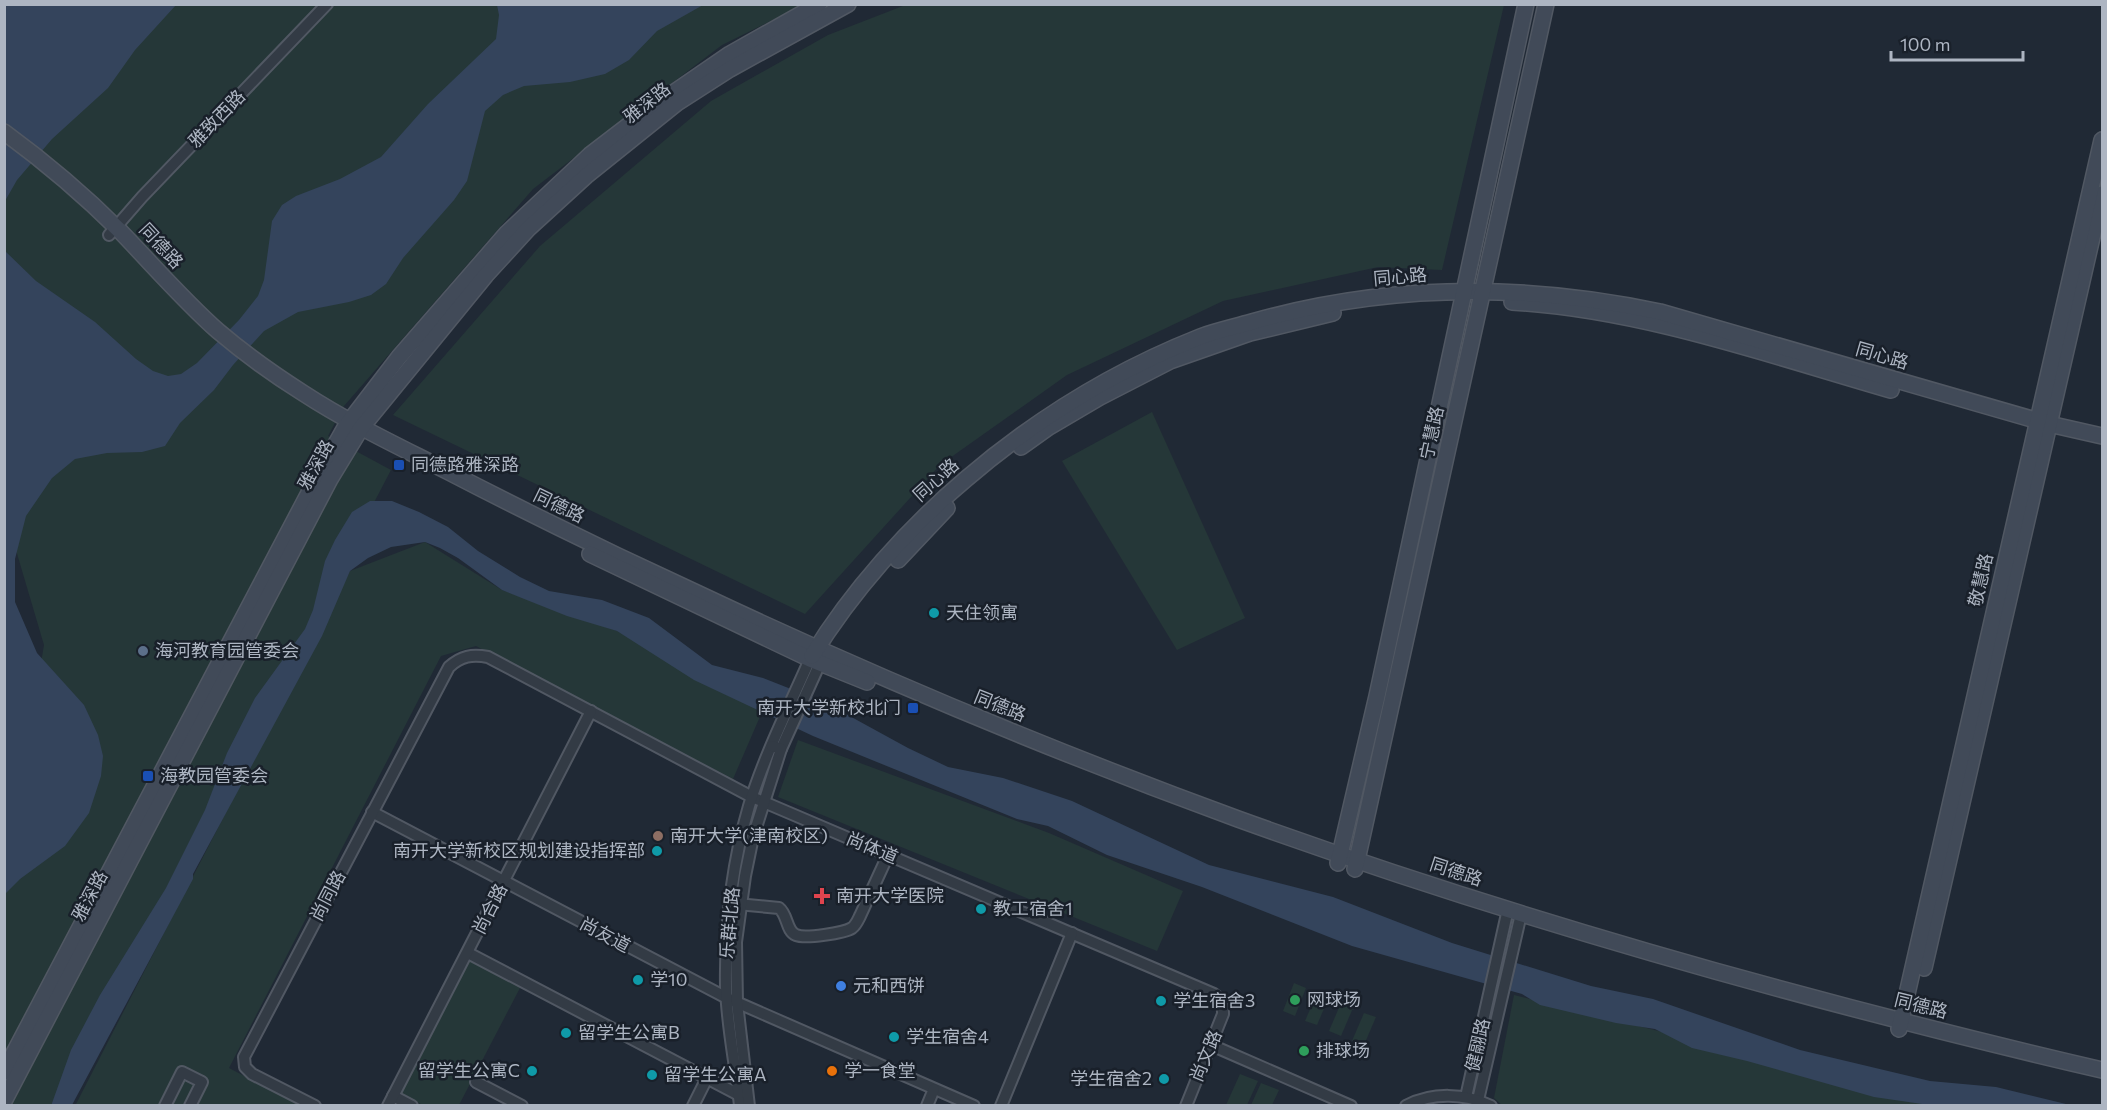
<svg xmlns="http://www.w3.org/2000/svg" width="2107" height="1110" font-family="Commissioner,'Noto Sans SC',sans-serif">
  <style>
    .green { fill: #253738 }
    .water { fill: #34445c }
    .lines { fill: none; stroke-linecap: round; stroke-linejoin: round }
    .street-casing { stroke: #515863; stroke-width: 14 }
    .secondary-casing { stroke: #515863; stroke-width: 18 }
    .street { stroke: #333b45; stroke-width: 10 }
    .secondary { stroke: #414a58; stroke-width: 15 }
    .transit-dot { fill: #1a4fb4; stroke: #19202a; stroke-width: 2 }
    .culture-dot { fill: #0f9aa8; stroke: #19202a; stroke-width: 2 }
    .service-dot { fill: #5c6f8a; stroke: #19202a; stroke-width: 2 }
    .education-dot { fill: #8d6e63; stroke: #19202a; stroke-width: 2 }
    .health-dot { fill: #e0444e; stroke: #19202a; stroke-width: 2 }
    .shop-dot { fill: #3f7fe0; stroke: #19202a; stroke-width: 2 }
    .leisure-dot { fill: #2e9e5b; stroke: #19202a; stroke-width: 2 }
    .food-dot { fill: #e8710a; stroke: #19202a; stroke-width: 2 }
    .labels { text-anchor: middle; stroke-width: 5; stroke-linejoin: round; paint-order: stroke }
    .street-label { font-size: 18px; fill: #adb5c2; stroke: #19202a }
    .poi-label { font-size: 18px; fill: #adb5c2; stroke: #19202a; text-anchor: start }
  </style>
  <rect width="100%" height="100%" fill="#202935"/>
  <!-- green -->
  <g class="green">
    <polygon points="908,4 1504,5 1442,270 1378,267 1223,301 1067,375 940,465 805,614 393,415 540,246 711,101 828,35"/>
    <polygon points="4,5 803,5 722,45 533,189 344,406 328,436 391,470 59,1106 5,1105 5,878 44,645 5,513"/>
    <polygon points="1152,412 1245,618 1177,650 1062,461"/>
    <polygon points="425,542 502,590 617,631 762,712 733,779 476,646 441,656 229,1068 300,1105 75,1106 350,571"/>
    <polygon points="798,740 1049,833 1183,891 1157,951 778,797"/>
    <polygon points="470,960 521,986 459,1105 423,1105 400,1094"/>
    <polygon points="1294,983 1306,988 1295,1016 1283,1011"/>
    <polygon points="1317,993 1329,997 1317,1025 1305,1021"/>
    <polygon points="1514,995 1955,1105 1503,1106 1494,1098"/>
    <polygon points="1341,1003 1353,1008 1341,1036 1329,1031"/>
    <polygon points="1364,1013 1376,1017 1364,1045 1352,1041"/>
    <polygon points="1240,1074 1258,1081 1247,1105 1226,1105"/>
    <polygon points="1261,1083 1279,1090 1272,1105 1251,1105"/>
  </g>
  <!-- water -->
  <g class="water">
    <polygon points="5,5 176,5 135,50 108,88 52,139 17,180 5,201"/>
    <polygon points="497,5 703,5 657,31 629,60 605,74 570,82 524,86 503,95 485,111 467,181 454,200 403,258 386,284 371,295 349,302 298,312 264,331 233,365 214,390 180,423 165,446 142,452 107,453 75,459 52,478 26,516 15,559 15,602 37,653 84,705 98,735 103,756 101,776 89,813 65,846 20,879 5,894 4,250 36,281 95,322 136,359 153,371 168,376 181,374 197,363 239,320 258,296 264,280 272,221 282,205 296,196 340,179 381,157 428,104 496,39 499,15"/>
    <polygon points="370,501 392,501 419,512 448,527 478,551 520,577 549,591 602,600 649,618 712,665 763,678 824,702 908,748 948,767 1003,778 1072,801 1209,865 1333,897 1452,943 1591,986 1653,999 1800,1050 1930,1081 1996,1087 2070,1105 1929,1105 1874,1097 1747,1061 1692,1048 1655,1029 1616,1023 1540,1005 1522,994 1352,946 1202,887 1107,855 1048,826 1017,819 813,736 694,680 617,631 567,616 502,590 458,558 440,548 425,542 391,547 368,558 350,571 322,636 193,874 193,879 72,1105 51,1106 71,1050 100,995 166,888 205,810 227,753 255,698 305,629 313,610 325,561 335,540 352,512"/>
  </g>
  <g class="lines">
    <!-- street casing -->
    <g class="street-casing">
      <g id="street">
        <polyline points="109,235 142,197 327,4"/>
        <polyline points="781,749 820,663"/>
        <polyline points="372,812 727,998 974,1106"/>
        <path d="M 737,904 L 779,908 C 788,915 786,931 796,935 C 805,939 844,933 852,928 C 856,925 858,920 860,916 L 888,855"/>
        <polyline points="468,953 741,1096"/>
        <polyline points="1211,1045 1351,1106"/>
        <polyline points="476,1082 522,1106"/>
        <polyline points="393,1096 412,1106"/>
        <polyline points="1466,1097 1508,909"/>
        <polyline points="1478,1100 1521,914"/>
        <polyline points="165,1106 182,1072 202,1082 190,1106"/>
        <path d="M 315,1106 L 252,1074 L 245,1067 L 244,1057 L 449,667 C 461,656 472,654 488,657 L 752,797 L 1214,994 C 1222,1000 1223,1004 1223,1014 L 1186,1106"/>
        <polyline points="388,1106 591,711"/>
        <polyline points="693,1106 707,1078"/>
        <path d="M 740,1106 C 736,1066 727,1027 726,987 C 725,927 732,864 749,806 C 764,756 789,707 810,659"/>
        <polyline points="749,1106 737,1003 736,942 745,876 753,837 781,749 772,746"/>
        <polyline points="927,1106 934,1089"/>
        <polyline points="1001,1106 1072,933"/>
        <path d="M 1406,1106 C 1432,1092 1465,1093 1491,1106"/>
      </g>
    </g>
    <!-- secondary casing -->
    <g class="secondary-casing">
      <g id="secondary">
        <path d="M 4,132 C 45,162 84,195 120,231 C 152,264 183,300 218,331 C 245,354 273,374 303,393 C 349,423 398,446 447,471 C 530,514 614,555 699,594 C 875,677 1055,752 1238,819 C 1521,921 1810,1002 2102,1070"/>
        <path d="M 1512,302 C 1640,309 1769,355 1891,390"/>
        <polyline points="1021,447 1049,427 1100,397 1170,361 1250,333 1333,313"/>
        <polyline points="590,554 810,659 867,682"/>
        <polyline points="898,560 947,508"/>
        <path d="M 812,656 C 851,592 909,527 966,479 C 1036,419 1114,371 1200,337 C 1216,331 1235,327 1252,322 C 1386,284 1524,283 1660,312 L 2049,424 L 2102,436"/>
        <polyline points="1338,863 1377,696 1526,4"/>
        <polyline points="1355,869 1546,4"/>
        <polyline points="1924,968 2102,194"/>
        <polyline points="1899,1029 2102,140"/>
        <polyline points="4,1072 319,474 346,426 399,357 507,233 590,155 650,109 730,54 819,4"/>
        <polyline points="4,1101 330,479 361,428 486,275 529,228 586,176 677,103 730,69 848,4"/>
      </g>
    </g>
    <!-- street -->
    <use href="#street" class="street"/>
    <!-- secondary -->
    <use href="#secondary" class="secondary"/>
  </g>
  <!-- markers -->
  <g class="transit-dot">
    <rect x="393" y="459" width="12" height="12" rx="3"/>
    <rect x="907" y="702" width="12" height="12" rx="3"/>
    <rect x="142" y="770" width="12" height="12" rx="3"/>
  </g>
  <g class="culture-dot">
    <circle cx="934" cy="613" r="6"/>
    <circle cx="657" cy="851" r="6"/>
    <circle cx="981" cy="909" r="6"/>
    <circle cx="638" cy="980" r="6"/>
    <circle cx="1161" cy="1001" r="6"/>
    <circle cx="566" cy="1033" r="6"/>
    <circle cx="894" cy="1037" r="6"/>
    <circle cx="532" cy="1071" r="6"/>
    <circle cx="652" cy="1075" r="6"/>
    <circle cx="1164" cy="1079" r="6"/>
  </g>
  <circle class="service-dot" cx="143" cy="651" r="6"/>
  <circle class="education-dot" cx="658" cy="836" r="6"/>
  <path class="health-dot" d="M819 887h6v6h6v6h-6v6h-6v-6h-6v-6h6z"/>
  <circle class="shop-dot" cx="841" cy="986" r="6"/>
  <g class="leisure-dot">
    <circle cx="1295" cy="1000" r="6"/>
    <circle cx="1304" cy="1051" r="6"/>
  </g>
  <circle class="food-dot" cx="832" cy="1071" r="6"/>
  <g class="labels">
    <!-- street labels -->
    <g class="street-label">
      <text transform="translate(647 103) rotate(-38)" y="6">雅深路</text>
      <text transform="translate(217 119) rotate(-46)" y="6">雅致西路</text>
      <text transform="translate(161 246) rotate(47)" y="6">同德路</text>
      <text transform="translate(1400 277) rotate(-5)" y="6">同心路</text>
      <text transform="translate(1882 356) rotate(16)" y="6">同心路</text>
      <text transform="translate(1432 433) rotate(-78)" y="6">宁慧路</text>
      <text transform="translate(316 465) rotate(-61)" y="6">雅深路</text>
      <text transform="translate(936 480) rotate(-42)" y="6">同心路</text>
      <text transform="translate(559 506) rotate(26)" y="6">同德路</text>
      <text transform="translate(1981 580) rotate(-77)" y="6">敬慧路</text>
      <text transform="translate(1000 706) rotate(22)" y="6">同德路</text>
      <text transform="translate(872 848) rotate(23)" y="6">尚体道</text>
      <text transform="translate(1456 872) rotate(18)" y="6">同德路</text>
      <text transform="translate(90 896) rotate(-62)" y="6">雅深路</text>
      <text transform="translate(328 896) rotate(-62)" y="6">尚同路</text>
      <text transform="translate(490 909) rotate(-63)" y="6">尚合路</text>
      <text transform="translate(730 923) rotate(-85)" y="6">乐群北路</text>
      <text transform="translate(605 935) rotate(28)" y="6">尚友道</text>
      <text transform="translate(1921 1006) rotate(14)" y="6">同德路</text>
      <text transform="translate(1478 1045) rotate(-77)" y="6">健翮路</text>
      <text transform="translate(1206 1056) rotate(-67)" y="6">尚文路</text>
    </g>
    <!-- poi labels -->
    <g class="poi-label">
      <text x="411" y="471">同德路雅深路</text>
      <text x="946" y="619">天住领寓</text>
      <text x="155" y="657">海河教育园管委会</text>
      <text x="901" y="714" text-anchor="end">南开大学新校北门</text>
      <text x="160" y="782">海教园管委会</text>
      <text x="670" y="842">南开大学(津南校区)</text>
      <text x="645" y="857" text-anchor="end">南开大学新校区规划建设指挥部</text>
      <text x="836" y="902">南开大学医院</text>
      <text x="993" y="915">教工宿舍1</text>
      <text x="650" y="986">学10</text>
      <text x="853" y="992">元和西饼</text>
      <text x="1307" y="1006">网球场</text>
      <text x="1173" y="1007">学生宿舍3</text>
      <text x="578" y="1039">留学生公寓B</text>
      <text x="906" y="1043">学生宿舍4</text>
      <text x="1316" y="1057">排球场</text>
      <text x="520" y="1077" text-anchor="end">留学生公寓C</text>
      <text x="844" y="1077">学一食堂</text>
      <text x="664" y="1081">留学生公寓A</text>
      <text x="1152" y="1085" text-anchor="end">学生宿舍2</text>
    </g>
  </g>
  <!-- border -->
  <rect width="2107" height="1110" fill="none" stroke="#adb5c2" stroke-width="12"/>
  <!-- scale -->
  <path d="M1891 51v9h132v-9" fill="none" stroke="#adb5c2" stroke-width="3"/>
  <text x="1900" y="51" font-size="18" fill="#adb5c2" stroke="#19202a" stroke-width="4.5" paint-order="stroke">100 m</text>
</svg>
